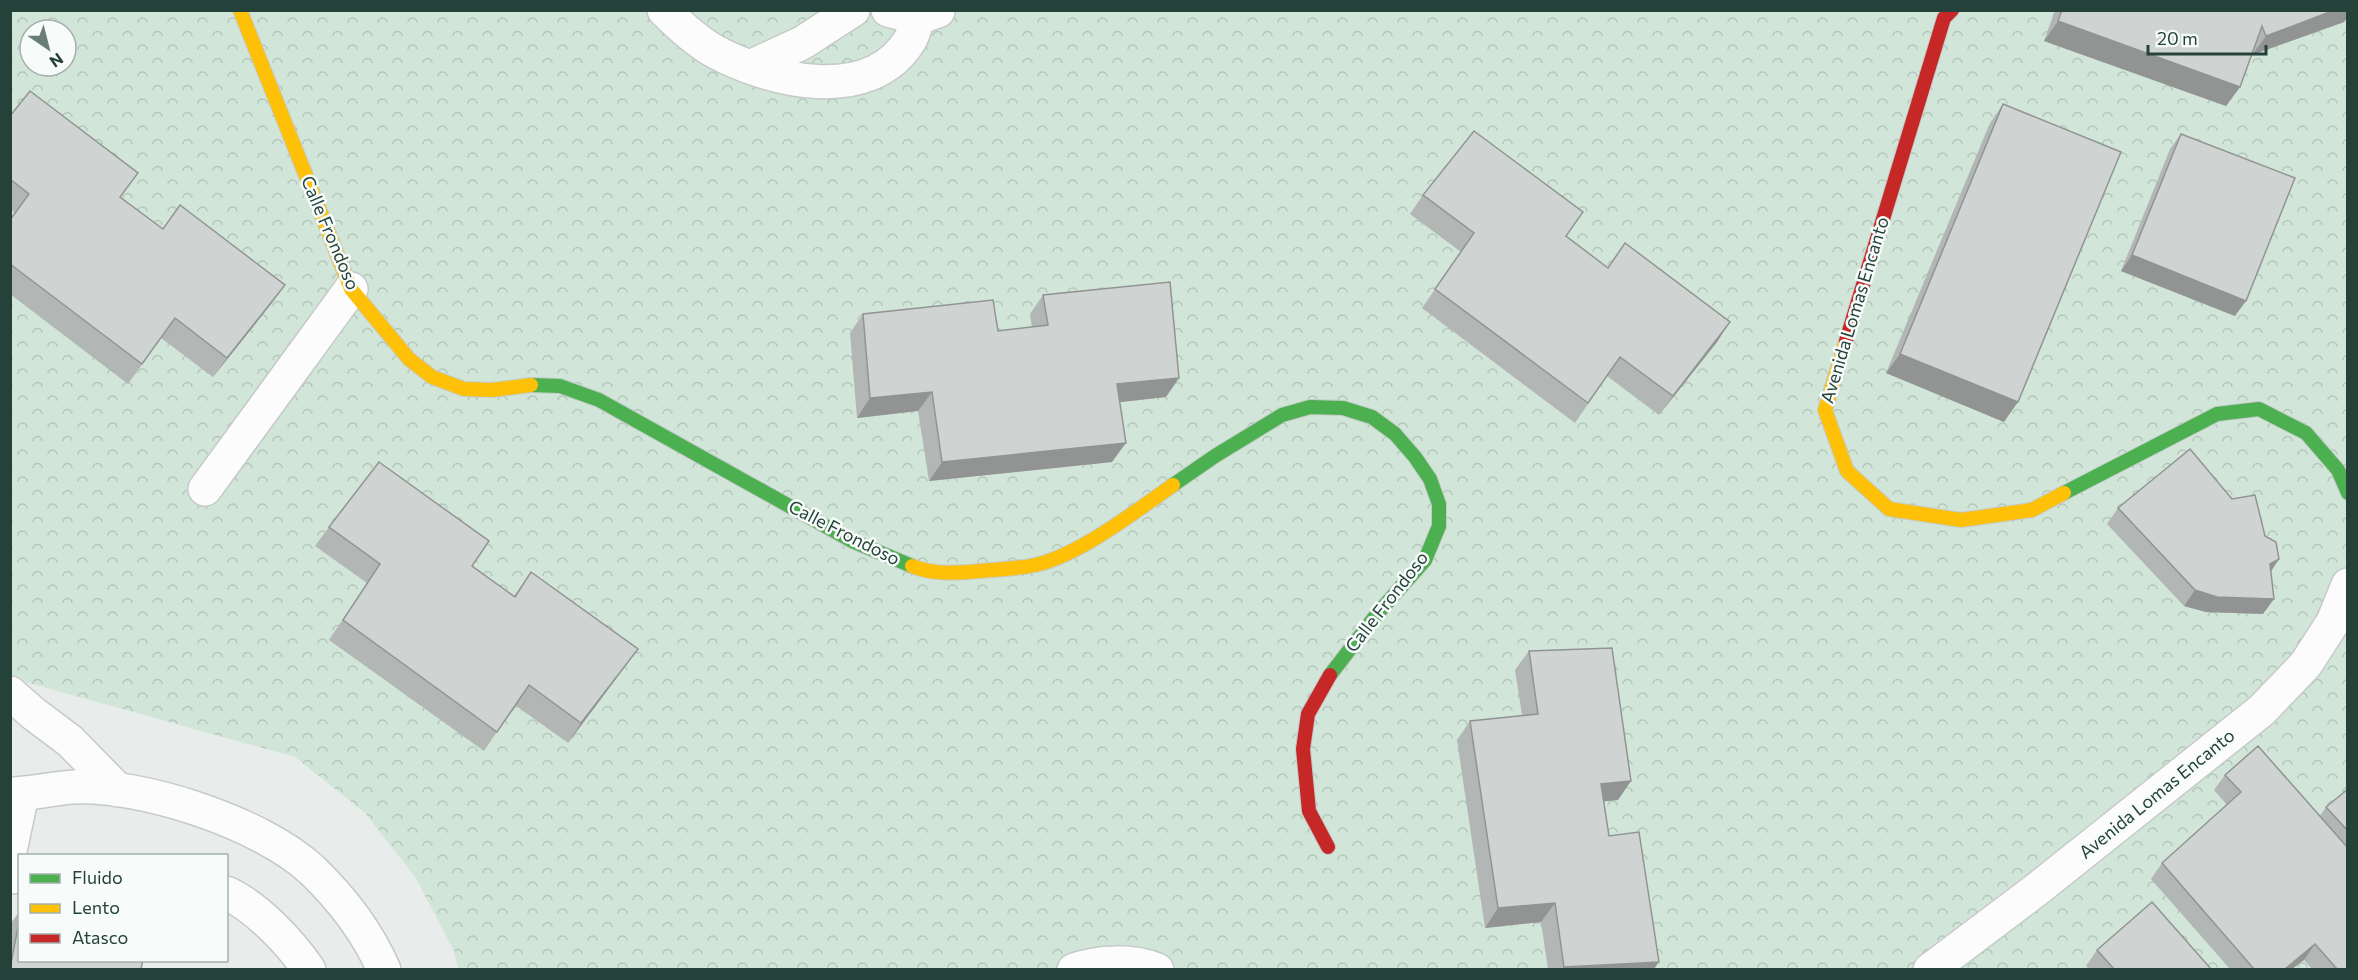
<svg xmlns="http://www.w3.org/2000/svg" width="2358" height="980" font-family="Commissioner,sans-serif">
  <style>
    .forest { fill: url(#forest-crowns); fill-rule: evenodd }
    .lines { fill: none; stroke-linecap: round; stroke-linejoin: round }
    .street-casing { stroke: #c5cac8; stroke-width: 36 }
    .fast-casing { stroke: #c3cbc8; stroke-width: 16 }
    .slow-casing { stroke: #c3cbc8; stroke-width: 16 }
    .jam-casing { stroke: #c3cbc8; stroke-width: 16 }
    .street { stroke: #fcfcfc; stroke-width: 33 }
    .fast { stroke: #4caf50; stroke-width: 14 }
    .slow { stroke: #ffc107; stroke-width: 14 }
    .jam { stroke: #c62828; stroke-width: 14 }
    .wall { fill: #b2b6b5 }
    .shaded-wall { fill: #919493 }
    .building { fill: #cfd4d2; stroke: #919493; stroke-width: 1.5 }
    .labels { text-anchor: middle; stroke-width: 5; stroke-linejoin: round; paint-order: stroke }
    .street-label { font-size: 18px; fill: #24423a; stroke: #f7fbf9 }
  </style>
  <defs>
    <pattern id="forest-crowns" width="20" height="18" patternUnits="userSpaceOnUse" patternTransform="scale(1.5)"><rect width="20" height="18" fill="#d1e6d8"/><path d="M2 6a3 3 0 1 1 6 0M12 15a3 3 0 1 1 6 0" fill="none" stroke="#b3c6ba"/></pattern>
  </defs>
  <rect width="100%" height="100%" fill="#e8edeb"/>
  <!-- forest -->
  <path class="forest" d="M 10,11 L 2347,11 L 2347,969 L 458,969 L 454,951 L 415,877 L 365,813 L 295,757 L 11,678 ZM 30,30 L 66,30 L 66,66 L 30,66 Z"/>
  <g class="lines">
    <!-- street casing -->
    <g class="street-casing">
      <g id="street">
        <path d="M 664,10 C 680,26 695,40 714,51 C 769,81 870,106 910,40 C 914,33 916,25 918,18"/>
        <polyline points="888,10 918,18 938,11"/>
        <polyline points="750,67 802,43 853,10"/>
        <polyline points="205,489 351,289"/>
        <polyline points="10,693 34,714 70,741 118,790"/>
        <path d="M 10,794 C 32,794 53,788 74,787 C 143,784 261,823 312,870 C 341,898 368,933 384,970"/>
        <polyline points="10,851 22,794"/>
        <polyline points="10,877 20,876"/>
        <path d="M 226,893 C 256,906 291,943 309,970"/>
        <path d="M 1074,970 C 1099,961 1133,960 1157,970"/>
        <polyline points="1930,970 2036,890 2262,710 2306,664 2333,622 2348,585"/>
      </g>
    </g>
    <!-- fast casing -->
    <g class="fast-casing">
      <g id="fast">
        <polyline points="531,385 560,386 599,400 852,541 912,566"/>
        <polyline points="1173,485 1215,456 1282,415 1310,407 1343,408 1372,417 1395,434 1415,457 1430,479 1439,504 1439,526 1425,560 1377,614 1330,675"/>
        <polyline points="2064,493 2217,414 2259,409 2306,433 2338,470 2348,493"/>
      </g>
    </g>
    <!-- slow casing -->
    <g class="slow-casing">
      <g id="slow">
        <polyline points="240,10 351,289 409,359 432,377 464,389 492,390 531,385"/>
        <polyline points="1846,341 1825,410 1847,471 1889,509 1961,520 2032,510 2064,493"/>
        <path d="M 912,566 C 933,575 958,573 980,571 C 998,569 1017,569 1035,565 C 1078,556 1136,511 1173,485"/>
      </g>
    </g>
    <!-- jam casing -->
    <g class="jam-casing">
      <g id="jam">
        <polyline points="1846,341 1944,18 1952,10"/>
        <polyline points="1328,847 1309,811 1303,749 1308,714 1330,675"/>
      </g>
    </g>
    <!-- street -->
    <use href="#street" class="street"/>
    <!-- fast -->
    <use href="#fast" class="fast"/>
    <!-- slow -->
    <use href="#slow" class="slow"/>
    <!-- jam -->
    <use href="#jam" class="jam"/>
  </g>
  <!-- wall -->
  <g class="wall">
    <polygon points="2055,10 2348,10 2344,22 2252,55 2252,54 2240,87 2226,106 2044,41"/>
    <polygon points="2003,104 2004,422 1886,373 1990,123"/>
    <polygon points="10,116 163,229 285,285 271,304 213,377 161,338 128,384 10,294 10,220 15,213 10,209"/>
    <polygon points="2181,134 2235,316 2121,271 2170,149"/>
    <polygon points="1423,195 1566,236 1608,268 1717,342 1659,415 1607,376 1575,423 1422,308 1461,252 1410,214"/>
    <polygon points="1043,295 1166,397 1119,402 1112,462 929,481 918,411 857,418 850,333 863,314 998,331 1032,327 1030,314"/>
    <polygon points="2232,499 2265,536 2279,559 2271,572 2263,614 2206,612 2184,606 2107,524 2118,508"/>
    <polygon points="329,527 472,566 514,596 531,572 624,668 568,743 515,705 484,751 329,640 367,583 315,546"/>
    <polygon points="1529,651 1618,800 1604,801 1609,836 1654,969 1548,969 1541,922 1485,928 1457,740 1470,721 1522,715 1515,670"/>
    <polygon points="2225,775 2320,816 2326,807 2348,789 2348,969 2312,969 2304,960 2292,969 2230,969 2151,879 2162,863 2227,805 2214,790"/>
    <polygon points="20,911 20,960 10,969 10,924"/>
    <polygon points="2097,950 2211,969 2090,969 2086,966"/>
  </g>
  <!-- shaded-wall -->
  <g class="shaded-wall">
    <polygon points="2335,10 2348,10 2348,17 2344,22 2252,55 2266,36"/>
    <polygon points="2058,21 2240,87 2226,106 2044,41"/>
    <polygon points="2132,255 2246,301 2235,316 2121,271"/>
    <polygon points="285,285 271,304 213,377 227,358"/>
    <polygon points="1730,322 1717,342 1659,415 1673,396"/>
    <polygon points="1900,354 2018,402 2004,422 1886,373"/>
    <polygon points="1179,378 1166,397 1103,404 1117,384"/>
    <polygon points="932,392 918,411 857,418 870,398"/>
    <polygon points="1126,443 1112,462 929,481 942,462"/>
    <polygon points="2279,559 2268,575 2270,564"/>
    <polygon points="2195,590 2274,599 2263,614 2206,612 2184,606"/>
    <polygon points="638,649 624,668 568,743 581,723"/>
    <polygon points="1631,781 1618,800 1588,803 1601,784"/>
    <polygon points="1555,903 1541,922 1485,928 1498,908"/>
    <polygon points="2315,944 2304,960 2292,969 2285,969"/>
    <polygon points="1659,962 1654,969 1563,969 1564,967"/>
  </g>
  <!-- building -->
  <g class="building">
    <polygon points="2062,10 2335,10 2266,36 2262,26 2240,87 2058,21"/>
    <polygon points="30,91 138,173 120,197 163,229 180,205 285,285 227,358 175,318 142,364 10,264 10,220 29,194 10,179 10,116"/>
    <polygon points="2003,104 2121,152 2018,402 1900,354"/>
    <polygon points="1474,131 1583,212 1566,236 1608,268 1625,243 1730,322 1673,396 1620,357 1588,403 1435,289 1474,233 1423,195"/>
    <polygon points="2181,134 2295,178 2246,301 2132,255"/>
    <polygon points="1170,282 1179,378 1117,384 1126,443 942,462 932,392 870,398 863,314 993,300 998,331 1048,325 1043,295"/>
    <polygon points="2190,449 2232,499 2255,495 2265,536 2276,542 2279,559 2270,564 2274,599 2217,597 2195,590 2118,508"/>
    <polygon points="379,462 489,541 472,566 515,597 531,572 638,649 581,723 529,685 497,732 343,620 380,564 329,527"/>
    <polygon points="1612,648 1631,781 1601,784 1609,836 1639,832 1659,962 1564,967 1555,903 1498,908 1470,721 1538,714 1529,651"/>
    <polygon points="2258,746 2348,848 2348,969 2337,969 2315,944 2285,969 2254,969 2162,863 2241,792 2225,775"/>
    <polygon points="2348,789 2348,831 2326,807"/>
    <polygon points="2152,902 2211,969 2114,969 2097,950"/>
    <polygon points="20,916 20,960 143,960 141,969 10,969"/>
  </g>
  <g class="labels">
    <!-- street labels -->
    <g class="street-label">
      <text transform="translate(330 233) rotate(67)" y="6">Calle Frondoso</text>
      <text transform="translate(1855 310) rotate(-73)" y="6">Avenida Lomas Encanto</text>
      <text transform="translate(844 533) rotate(27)" y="6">Calle Frondoso</text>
      <text transform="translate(1387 602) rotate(-52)" y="6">Calle Frondoso</text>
      <text transform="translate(2157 794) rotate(-39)" y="6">Avenida Lomas Encanto</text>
    </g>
  </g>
  <!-- border -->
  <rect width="2358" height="980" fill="none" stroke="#24423a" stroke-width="24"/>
  <!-- legend -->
  <rect x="18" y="854" width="210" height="108" fill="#f7fbf9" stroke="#a3b1ad" stroke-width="1.5"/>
  <rect x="30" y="874" width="30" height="9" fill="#4caf50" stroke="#a3b1ad" stroke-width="1.5"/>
  <text x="72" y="884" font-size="18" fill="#24423a">Fluido</text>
  <rect x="30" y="904" width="30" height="9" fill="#ffc107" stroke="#a3b1ad" stroke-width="1.5"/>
  <text x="72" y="914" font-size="18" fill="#24423a">Lento</text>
  <rect x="30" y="934" width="30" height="9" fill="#c62828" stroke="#a3b1ad" stroke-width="1.5"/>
  <text x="72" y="944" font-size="18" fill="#24423a">Atasco</text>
  <!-- north arrow -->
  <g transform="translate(48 48) rotate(145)"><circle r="28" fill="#f7fbf9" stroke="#a3b1ad" stroke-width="1.5"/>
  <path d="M0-4.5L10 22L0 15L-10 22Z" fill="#697e78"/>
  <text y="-9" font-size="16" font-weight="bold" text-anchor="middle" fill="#24423a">N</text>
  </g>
  <!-- scale -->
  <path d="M2148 45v9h118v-9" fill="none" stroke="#24423a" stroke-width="3"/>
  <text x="2157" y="45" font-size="18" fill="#24423a" stroke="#f7fbf9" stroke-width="4.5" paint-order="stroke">20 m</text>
</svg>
